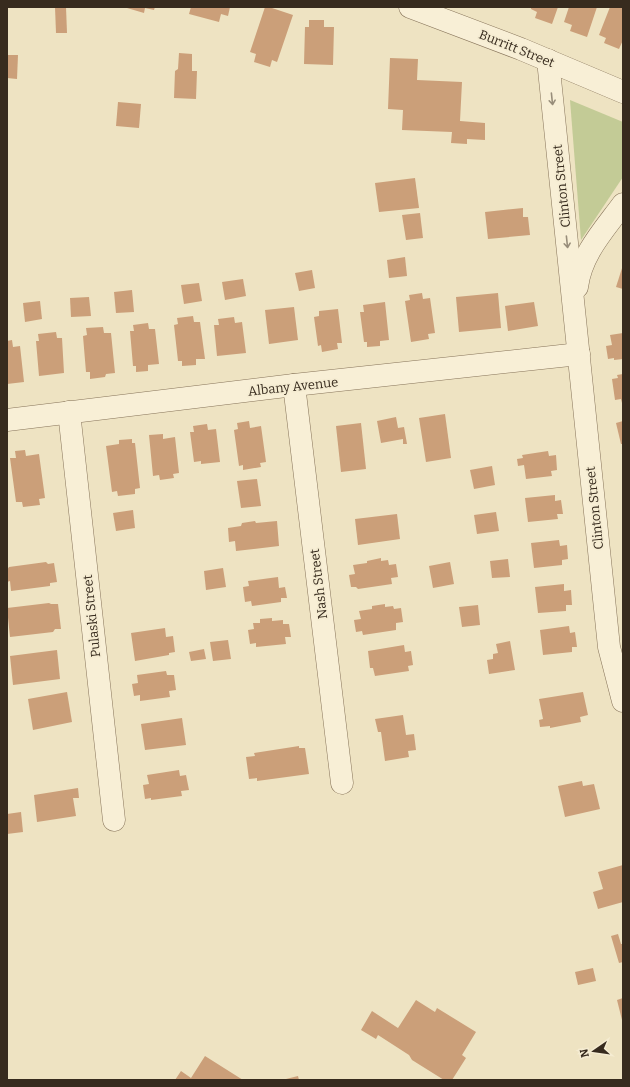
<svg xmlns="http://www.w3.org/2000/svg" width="630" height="1087" font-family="Bitter,serif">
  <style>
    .green { fill: #c3cb96 }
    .building { fill: #cb9f79 }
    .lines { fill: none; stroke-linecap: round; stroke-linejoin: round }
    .minor-casing { stroke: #87745a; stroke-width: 23 }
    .tertiary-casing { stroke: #87745a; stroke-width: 23 }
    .minor { stroke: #f8efd6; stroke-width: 22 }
    .tertiary { stroke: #f8efd6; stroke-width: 22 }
    .oneway { stroke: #988d7a }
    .labels { text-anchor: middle; stroke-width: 3.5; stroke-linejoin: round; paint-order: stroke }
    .street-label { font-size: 13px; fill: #372b1e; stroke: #f5ecd2 }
  </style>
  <rect width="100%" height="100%" fill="#eee3c2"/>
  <!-- green -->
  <polygon class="green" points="570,100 623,122 623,177 581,240"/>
  <!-- building -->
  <g class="building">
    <polygon points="55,7 66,7 67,33 56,33"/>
    <polygon points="128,7 155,7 154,10 145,8 144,13 127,8"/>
    <polygon points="191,7 230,7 228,16 221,14 219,22 189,14"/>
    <polygon points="265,7 269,7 293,15 277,62 272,60 270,67 254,62 256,54 250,52"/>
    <polygon points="531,7 558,7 552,24 535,18 537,12 531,9"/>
    <polygon points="569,7 597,7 587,37 570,31 572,25 564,22"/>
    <polygon points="610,7 623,7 623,40 619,49 604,43 606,38 599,35"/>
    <polygon points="309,20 324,20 324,27 334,27 333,65 304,64 305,27 309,27"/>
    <polygon points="179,53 192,54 192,71 197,71 196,99 174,98 175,71 178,69"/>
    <polygon points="7,55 18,55 17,79 7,78"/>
    <polygon points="390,58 418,59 417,80 462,82 460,121 485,123 485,140 467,139 467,144 451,143 452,132 402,130 403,110 388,109"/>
    <polygon points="118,102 141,104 139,128 116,126"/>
    <polygon points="415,178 419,208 379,212 375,183"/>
    <polygon points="523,208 523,217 528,217 530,235 488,239 485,212"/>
    <polygon points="420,213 423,238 406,240 402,215"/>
    <polygon points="405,257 407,276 389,278 387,260"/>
    <polygon points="623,265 623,289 616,287"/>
    <polygon points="312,270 315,288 299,291 295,273"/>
    <polygon points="243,279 246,296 225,300 222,282"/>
    <polygon points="199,283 202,301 184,304 181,285"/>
    <polygon points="132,290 134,312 116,313 114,292"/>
    <polygon points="422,293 423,299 430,298 435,333 428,334 429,339 411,342 405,301 410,300 409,295"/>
    <polygon points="498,293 501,328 459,332 456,297"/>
    <polygon points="89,297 91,316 71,317 70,298"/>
    <polygon points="40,301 42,319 25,322 23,303"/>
    <polygon points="385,302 389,340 380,341 380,346 367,347 367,342 364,342 360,312 364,312 363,305"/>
    <polygon points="534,302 538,326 508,331 505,306"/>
    <polygon points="294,307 298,340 269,344 265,310"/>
    <polygon points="338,309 342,343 337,343 338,349 322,352 321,345 318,346 314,317 319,316 319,311"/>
    <polygon points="193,316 194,322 200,322 205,359 196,359 196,365 182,366 182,361 178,361 174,325 178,324 177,318"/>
    <polygon points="234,317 235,323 242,322 246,353 217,356 214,325 219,325 218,319"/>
    <polygon points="148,323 149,329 155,329 159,364 148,365 148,371 136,372 136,366 133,366 130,331 134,331 133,325"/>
    <polygon points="103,327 104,333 111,333 115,373 106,374 105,377 90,379 90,372 86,372 83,336 87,335 86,328"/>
    <polygon points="56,332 57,338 62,338 64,373 39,376 36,341 39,341 38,334"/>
    <polygon points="623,333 623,359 614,360 614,358 608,359 606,346 612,345 610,335"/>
    <polygon points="12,340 13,347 20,346 24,382 7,384 7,341"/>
    <polygon points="623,374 623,403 622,403 621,399 615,400 612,379 618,378 617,375"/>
    <polygon points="445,414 451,458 426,462 419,418"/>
    <polygon points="396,417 398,428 404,427 407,444 403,444 403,439 381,443 377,421"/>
    <polygon points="249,421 250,428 261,426 266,462 260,463 261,467 243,470 243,465 239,466 234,430 238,429 237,423"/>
    <polygon points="623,421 623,444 621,444 616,423"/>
    <polygon points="361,423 366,469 341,472 336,426"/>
    <polygon points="207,424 208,430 216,429 220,462 201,464 201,461 194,462 190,432 194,432 193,426"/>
    <polygon points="163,434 163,439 175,437 179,473 173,474 174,478 160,480 159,475 153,476 149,435"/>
    <polygon points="132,439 132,443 135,443 140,488 135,489 135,494 118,496 117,491 112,492 106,446 119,444 119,440"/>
    <polygon points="25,450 26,456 39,454 45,498 39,499 40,505 23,507 22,502 16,502 10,458 16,458 15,451"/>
    <polygon points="548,451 549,456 556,455 557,470 551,471 552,476 526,479 524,465 518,466 517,459 523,458 522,455"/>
    <polygon points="492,466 495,485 474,489 470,470"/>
    <polygon points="257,479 261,506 241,508 237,481"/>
    <polygon points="555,495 555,501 561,500 563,514 557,514 558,519 528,522 525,498"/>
    <polygon points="133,510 135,528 116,531 113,513"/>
    <polygon points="496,512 499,531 477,534 474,515"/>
    <polygon points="397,514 400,539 358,545 355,519"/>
    <polygon points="255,521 256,523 277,521 279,546 236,551 235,541 229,542 228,528 241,526 242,523"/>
    <polygon points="559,540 560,546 567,545 568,559 562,560 562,565 534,568 531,543"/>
    <polygon points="381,558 381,561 388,560 389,565 396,564 398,577 391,578 392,584 358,589 356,587 351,587 349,575 355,574 353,565 367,563 367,561"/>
    <polygon points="508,559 510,577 492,578 490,561"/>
    <polygon points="46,562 48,564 54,563 57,582 50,583 50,586 11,591 10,581 7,582 7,570 9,567"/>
    <polygon points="450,562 454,584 433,588 429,566"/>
    <polygon points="223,568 226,587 206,590 204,571"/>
    <polygon points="278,577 279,588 285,587 287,598 281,598 281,602 252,606 251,601 245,602 243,587 249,586 248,581"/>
    <polygon points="564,584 564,591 571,590 572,605 566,605 566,611 538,613 535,587"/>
    <polygon points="49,603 51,604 58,604 61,629 55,629 53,632 10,637 7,608"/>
    <polygon points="385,604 385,607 393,606 394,609 401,608 403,622 396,623 396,630 363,635 362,631 356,632 354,620 361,619 359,611 372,609 372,606"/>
    <polygon points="478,605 480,625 462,627 459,607"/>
    <polygon points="272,618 272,621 283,620 283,624 289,624 291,637 285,637 286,644 256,647 256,643 250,644 248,630 254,629 253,623 260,623 260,619"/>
    <polygon points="569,626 570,633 575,632 577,647 572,647 572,652 543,655 540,630"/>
    <polygon points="165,628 166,637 173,636 175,652 169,653 169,655 135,661 131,633"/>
    <polygon points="228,640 231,659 213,661 210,642"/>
    <polygon points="510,641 515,670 489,674 487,660 493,659 493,654 498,653 496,644"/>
    <polygon points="404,645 405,652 411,651 413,665 408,666 409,671 375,676 373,668 370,668 368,651"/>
    <polygon points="204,649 206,659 191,661 189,652"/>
    <polygon points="57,650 60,679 13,685 10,656"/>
    <polygon points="166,671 167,675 174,675 176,690 169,691 170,697 140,701 140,695 134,696 132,684 138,683 137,675"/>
    <polygon points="67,692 72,722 33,730 28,699"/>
    <polygon points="583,692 588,715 580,717 581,722 550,728 550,726 540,727 539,720 543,719 539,699"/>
    <polygon points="403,715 406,735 414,734 416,750 408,751 409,757 385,761 381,732 378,732 375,719"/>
    <polygon points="182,718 186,745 145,750 141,724"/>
    <polygon points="299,746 299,748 305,748 309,774 257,781 257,778 249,779 246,757 255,756 254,753"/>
    <polygon points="179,770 180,776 186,775 189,790 181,791 182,796 151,800 151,798 145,799 143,785 149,784 147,775"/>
    <polygon points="582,781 583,786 594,784 600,809 565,817 558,786"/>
    <polygon points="78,788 79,798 73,798 76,816 37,822 34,795"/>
    <polygon points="21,812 23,832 7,834 7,814"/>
    <polygon points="623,865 623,902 598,909 593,892 603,889 598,872"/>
    <polygon points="618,934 621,944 623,944 623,962 619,963 611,936"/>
    <polygon points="593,968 596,981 578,985 575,972"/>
    <polygon points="623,998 623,1020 622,1020 617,1000"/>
    <polygon points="416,1000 435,1012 437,1008 476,1032 462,1055 466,1058 452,1080 444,1080 412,1060 409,1055 378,1035 376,1039 361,1030 372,1011 398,1028"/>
    <polygon points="205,1056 243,1080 175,1080 181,1071 191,1078"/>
    <polygon points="298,1076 299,1080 282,1080"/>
  </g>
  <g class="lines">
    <!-- minor casing -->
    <g class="minor-casing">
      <g id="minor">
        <polyline points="548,60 609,647 623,701"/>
        <path d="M 577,287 C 581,254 604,230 623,204"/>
        <polyline points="294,385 342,783"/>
        <polyline points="69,412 114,820"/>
        <polyline points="7,420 294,385 579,354"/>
      </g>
    </g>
    <!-- tertiary casing -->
    <g class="tertiary-casing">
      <polyline id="tertiary" points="410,7 521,49 623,92"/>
    </g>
    <!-- minor -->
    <use href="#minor" class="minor"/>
    <!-- tertiary -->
    <use href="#tertiary" class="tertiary"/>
  </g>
  <!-- one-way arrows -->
  <defs><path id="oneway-shaft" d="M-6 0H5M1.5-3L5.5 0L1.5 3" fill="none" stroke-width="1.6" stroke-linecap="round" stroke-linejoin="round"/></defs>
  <g class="oneway">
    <use href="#oneway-shaft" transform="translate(552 99) rotate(84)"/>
    <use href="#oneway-shaft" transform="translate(567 242) rotate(84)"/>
  </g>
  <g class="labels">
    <!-- street labels -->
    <g class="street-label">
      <text transform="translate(517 48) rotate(22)" y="5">Burritt Street</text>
      <text transform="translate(561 186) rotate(-96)" y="5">Clinton Street</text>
      <text transform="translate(293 386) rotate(-6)" y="5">Albany Avenue</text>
      <text transform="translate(594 508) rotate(-96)" y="5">Clinton Street</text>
      <text transform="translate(318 584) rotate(-97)" y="5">Nash Street</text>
      <text transform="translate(91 616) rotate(-96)" y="5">Pulaski Street</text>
    </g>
  </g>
  <!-- border -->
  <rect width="630" height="1087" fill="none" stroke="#372b1e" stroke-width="16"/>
  <!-- north arrow -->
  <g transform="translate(594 1051) rotate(257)" stroke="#f5ecd2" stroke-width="3" paint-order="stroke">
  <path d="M0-3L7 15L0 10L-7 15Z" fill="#372b1e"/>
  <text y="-6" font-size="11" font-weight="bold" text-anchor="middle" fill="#372b1e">N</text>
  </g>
</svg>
